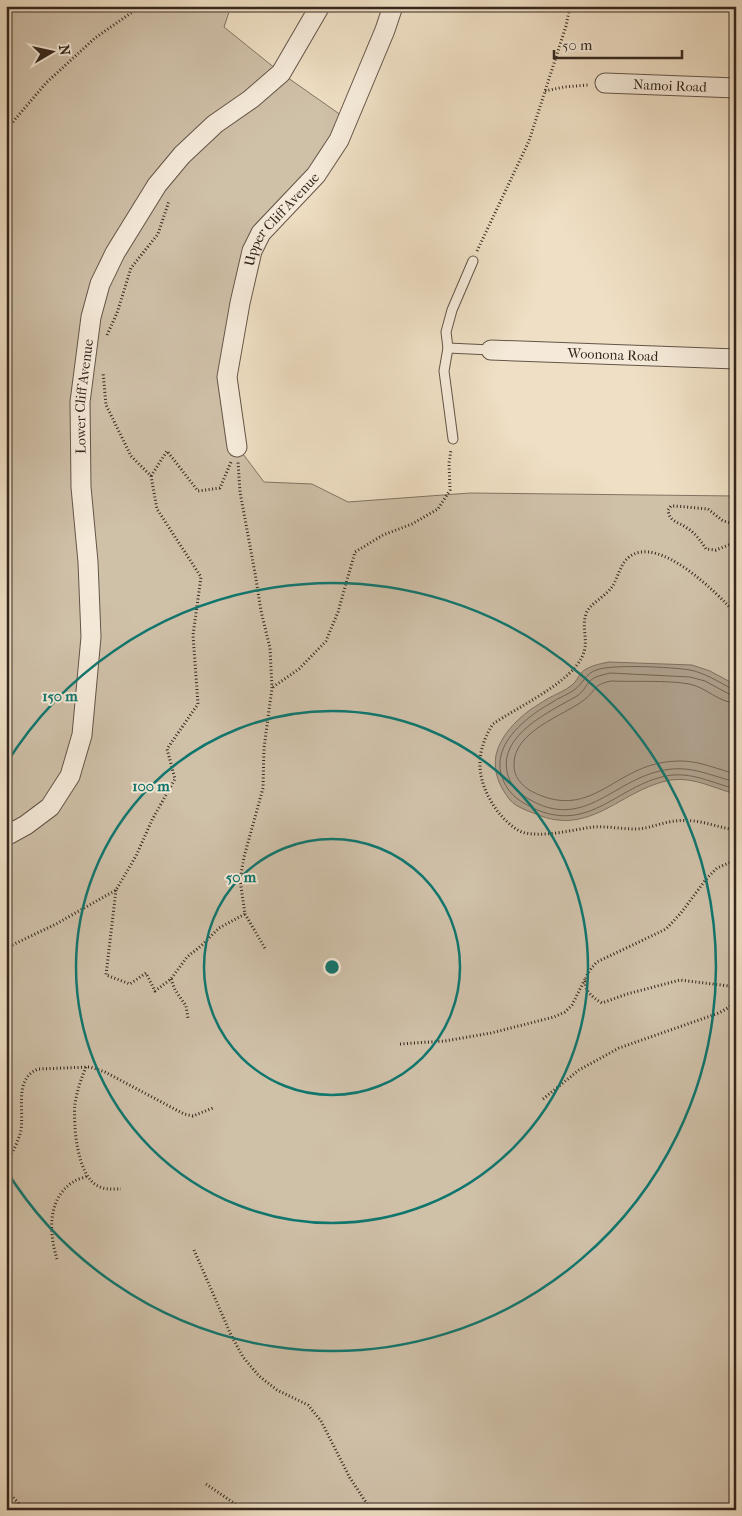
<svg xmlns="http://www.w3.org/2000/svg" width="742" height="1516" font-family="'IM FELL French Canon',serif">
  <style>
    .green { fill: #cfc0a8; stroke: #827463 }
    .water { fill: #afa08c; stroke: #7e7060 }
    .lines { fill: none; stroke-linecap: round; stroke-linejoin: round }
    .shore { stroke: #726455; stroke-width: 1 }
    .service-casing { stroke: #635548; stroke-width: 11 }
    .minor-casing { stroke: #635548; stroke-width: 21 }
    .path { stroke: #34271e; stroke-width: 3; stroke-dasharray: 1 2.5; stroke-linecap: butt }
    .service { stroke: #f5ead9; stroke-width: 9 }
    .minor { stroke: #f5ead9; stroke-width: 19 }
    .ring { fill: none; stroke: #0f766e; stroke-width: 2.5 }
    .labels { text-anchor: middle; stroke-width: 4; stroke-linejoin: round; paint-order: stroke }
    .street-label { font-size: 14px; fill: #34271e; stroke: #f5ead9 }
    .centre { fill: #0f766e; stroke: #f5ead9; stroke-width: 2.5 }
    .ring-label { font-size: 15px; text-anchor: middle; font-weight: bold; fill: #0f766e; stroke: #f5ead9; stroke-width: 4; stroke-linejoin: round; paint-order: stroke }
  </style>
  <rect width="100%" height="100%" fill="#efdfc4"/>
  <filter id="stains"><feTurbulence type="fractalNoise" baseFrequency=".004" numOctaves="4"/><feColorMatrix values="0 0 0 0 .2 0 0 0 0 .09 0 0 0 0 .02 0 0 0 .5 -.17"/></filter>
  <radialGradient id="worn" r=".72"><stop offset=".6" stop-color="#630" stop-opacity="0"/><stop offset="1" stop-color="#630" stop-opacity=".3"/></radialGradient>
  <!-- green -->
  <polygon class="green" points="6,6 231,6 224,27 281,73 348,120 261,233 227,377 237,446 264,482 312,484 348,502 470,493 736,496 736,1510 6,1510"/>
  <!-- water -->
  <path class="water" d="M 609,662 L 692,665 L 710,671 L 736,685 L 736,794 C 712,788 691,775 666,781 C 619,792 589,837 536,814 C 528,811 516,807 510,800 C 499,786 493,772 496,755 C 500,737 515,721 530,710 C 536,706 542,702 549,698 C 556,694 565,691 572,685 C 576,682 578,677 581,673 C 588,666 599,664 609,662 Z"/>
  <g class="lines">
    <!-- shore -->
    <g class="shore">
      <path d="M 736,689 L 732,689 C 719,682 705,673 690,670 C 672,667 612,664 596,670 C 585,674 583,684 574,690 C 567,695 558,698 551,703 C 521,720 483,752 508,789 C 515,799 525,804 535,809 C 590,833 617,786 666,776 C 691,771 712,783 736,789"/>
      <path d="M 736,696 L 729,694 L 705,681 L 690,677 L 610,673 C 603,675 594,676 589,682 C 585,687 583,692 577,696 C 551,711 499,734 507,772 C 509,780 514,790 521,794 C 582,837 611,779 665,770 C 691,765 711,776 736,782"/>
      <path d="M 736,703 C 719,703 706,687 689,684 C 667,680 634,682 611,681 C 592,685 597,690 584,700 C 563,716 514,731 514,764 C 513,776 522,786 531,791 C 590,822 612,769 666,762 C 695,758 709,767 736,774"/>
    </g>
    <!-- service casing -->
    <g class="service-casing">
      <g id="service">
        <polyline points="448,348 446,332 452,310 473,261"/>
        <polyline points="453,439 444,371 448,348 491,350"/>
      </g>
    </g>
    <!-- minor casing -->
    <g class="minor-casing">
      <g id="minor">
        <path id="s1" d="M 605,83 L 736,88"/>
        <path id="s2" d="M 491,350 L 736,359"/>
        <path id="s3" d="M 237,447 L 227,377 L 240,303 L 252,251 L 261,233 L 316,175 L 339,140 L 385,30 L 393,6"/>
        <path id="s4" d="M 6,836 L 26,825 L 50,807 L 70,776 L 82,735 L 91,637 L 88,562 L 81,487 L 80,402 L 91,317 L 100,284 L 115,253 L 157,185 L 182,155 L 215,124 L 251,99 L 281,73 L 320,6"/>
      </g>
    </g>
    <!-- path -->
    <g class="path">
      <polyline points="545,91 564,87 588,85"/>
      <polyline points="6,130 46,83 95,38 141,6"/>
      <polyline points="477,251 529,141 566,26 570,6"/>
      <polyline points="107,335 117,313 131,268 158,234 169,201"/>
      <polyline points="151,476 167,451 198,491 220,488 231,462"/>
      <path d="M 736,524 L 723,521 L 708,509 L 675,506 L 671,506 L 668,510 C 669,522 679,522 687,528 C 695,533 701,541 706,549 L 716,550 L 736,542"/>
      <path d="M 736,614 C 718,594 659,534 629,557 C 620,564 618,578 612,587 C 605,597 589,604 586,614 C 580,632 593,644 577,665 C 559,688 518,707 493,724 C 473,755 477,783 498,812 C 505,820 514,830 525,833 C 547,837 571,830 593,827 C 607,826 621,829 635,829 C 649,829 662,822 676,821 C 697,818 715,827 736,830"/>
      <polyline points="273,687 299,669 326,641 338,612 355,552 383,535 412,524 438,509 450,490 449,463 451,450"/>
      <path d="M 736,860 L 717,868 L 707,878 L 681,913 L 666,929 L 597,962 C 580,979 581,991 602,1003 L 627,994 L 680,980 L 729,986 L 736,991"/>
      <polyline points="116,890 106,975 130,984 146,973 155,991 171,979 187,957 201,946 219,928 245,914 240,880 244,857 263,788 264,748 272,688 270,648 261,611 255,573 240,492 238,462"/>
      <polyline points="245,914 266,950"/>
      <polyline points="6,948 56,924 116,890 136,856 152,820 175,779 167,749 198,704 193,635 201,577 157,509 151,476 131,456 106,405 103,372"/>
      <polyline points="171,979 175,990 186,1006 188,1018"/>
      <polyline points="400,1044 445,1041 491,1033 554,1017 565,1012 572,1005 585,979"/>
      <path d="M 86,1067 C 81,1079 77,1091 75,1104 C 73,1125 77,1176 98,1186 C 105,1190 113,1189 121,1189"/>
      <polyline points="543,1099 579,1070 619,1048 719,1013 736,1003"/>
      <path d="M 6,1163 C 12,1154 17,1144 20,1134 C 26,1112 12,1080 38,1069 L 90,1067 L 105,1072 L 184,1114 L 193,1116 L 213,1108"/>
      <polyline points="194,1250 231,1335 243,1357 259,1376 277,1390 308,1405 321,1421 350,1478 371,1510"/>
      <path d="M 57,1259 C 49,1233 47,1199 73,1182 C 77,1179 83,1178 88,1176"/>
      <polyline points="206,1484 244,1510"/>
      <polyline points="6,1490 25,1510"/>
      <polyline points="6,1509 7,1510"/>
    </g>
    <!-- service -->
    <use href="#service" class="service"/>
    <!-- minor -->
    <use href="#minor" class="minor"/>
  </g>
  <!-- distance rings -->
  <g class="ring">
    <circle cx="332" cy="967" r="128"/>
    <circle cx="332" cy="967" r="256"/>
    <path d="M6 764A384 384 0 1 1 6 1170"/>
  </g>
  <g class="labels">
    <!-- street labels -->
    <g class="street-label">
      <text dy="5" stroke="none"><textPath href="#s1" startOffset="65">Namoi Road</textPath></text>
      <text dy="5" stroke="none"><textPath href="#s3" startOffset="242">Upper Cliff Avenue</textPath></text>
      <text dy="5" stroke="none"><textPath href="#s2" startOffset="122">Woonona Road</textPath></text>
      <text dy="5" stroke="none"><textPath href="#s4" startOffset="472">Lower Cliff Avenue</textPath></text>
    </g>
  </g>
  <circle cx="332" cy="967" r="8" class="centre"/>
  <g class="ring-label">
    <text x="60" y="701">150 m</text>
    <text x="151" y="791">100 m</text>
    <text x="241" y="882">50 m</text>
  </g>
  <!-- margin -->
  <rect width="742" height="1516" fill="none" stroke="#efdfc4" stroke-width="25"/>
  <rect x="8" y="8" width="727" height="1501" fill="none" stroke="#34271e" stroke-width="2.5"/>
  <rect x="12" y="12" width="717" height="1491" fill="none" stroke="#34271e"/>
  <!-- north arrow -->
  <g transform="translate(52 52) rotate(81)" stroke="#f5ead9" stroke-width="4" paint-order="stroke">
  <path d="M0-4L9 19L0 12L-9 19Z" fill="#34271e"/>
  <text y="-8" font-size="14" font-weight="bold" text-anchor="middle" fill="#34271e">N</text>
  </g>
  <!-- scale -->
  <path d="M554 50v8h128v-8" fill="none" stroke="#34271e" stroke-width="2.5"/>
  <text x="562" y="50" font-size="15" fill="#34271e" stroke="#f5ead9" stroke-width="4" paint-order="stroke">50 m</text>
  <rect width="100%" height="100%" filter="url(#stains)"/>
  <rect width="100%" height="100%" fill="url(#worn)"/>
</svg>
